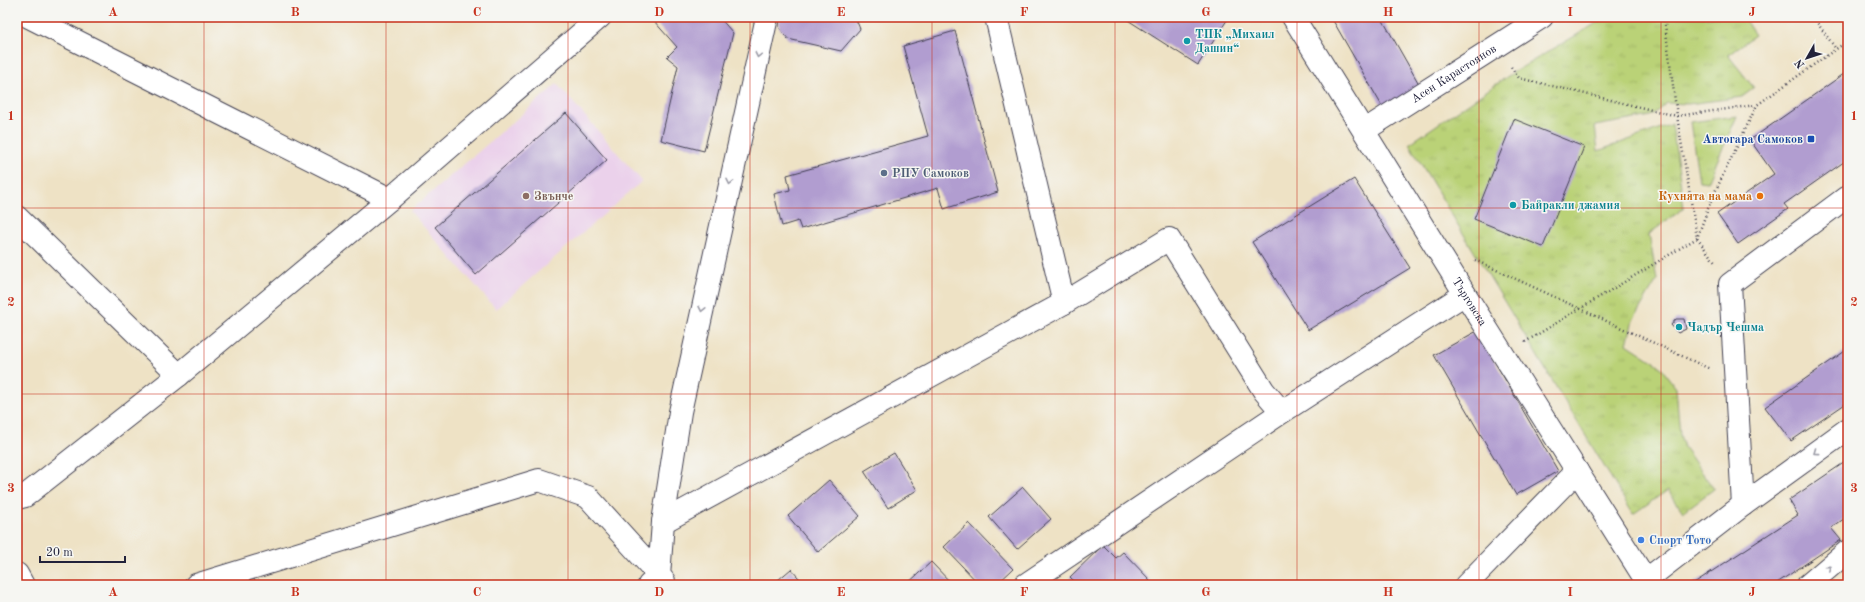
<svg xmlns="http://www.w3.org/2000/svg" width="1865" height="602" font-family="'Old Standard TT',serif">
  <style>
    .built { fill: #ebd1eb }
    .grass { fill: url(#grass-tufts); stroke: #6e7a59 }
    .building { fill: #b19dd0 }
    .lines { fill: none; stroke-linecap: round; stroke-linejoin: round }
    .minor-casing { stroke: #413f50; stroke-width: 24 }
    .path { stroke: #413f50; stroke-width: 2.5; stroke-dasharray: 1 3; stroke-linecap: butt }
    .minor { stroke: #fff; stroke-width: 22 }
    .oneway { stroke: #9c9ca7 }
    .grid { fill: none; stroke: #c8321e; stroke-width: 1; stroke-opacity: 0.55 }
    .culture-dot { fill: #0f9aa8; stroke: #f6f6f2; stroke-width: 1.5 }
    .transit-dot { fill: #1a4fb4; stroke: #f6f6f2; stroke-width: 1.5 }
    .service-dot { fill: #5c6f8a; stroke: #f6f6f2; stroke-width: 1.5 }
    .education-dot { fill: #8d6e63; stroke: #f6f6f2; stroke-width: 1.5 }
    .food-dot { fill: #e8710a; stroke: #f6f6f2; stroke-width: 1.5 }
    .shop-dot { fill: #3f7fe0; stroke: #f6f6f2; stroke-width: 1.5 }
    .labels { text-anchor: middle; stroke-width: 3; stroke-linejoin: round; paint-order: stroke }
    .culture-label { font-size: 12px; font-weight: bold; fill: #0d838f; stroke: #f6f6f2; text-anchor: start }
    .street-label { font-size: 12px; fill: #22223b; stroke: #f6f6f2 }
    .transit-label { font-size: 12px; font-weight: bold; fill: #164399; stroke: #f6f6f2; text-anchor: end }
    .service-label { font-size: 12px; font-weight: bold; fill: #4e5e75; stroke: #f6f6f2; text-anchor: start }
    .education-label { font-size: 12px; font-weight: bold; fill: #785e54; stroke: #f6f6f2; text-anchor: start }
    .food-label { font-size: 12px; font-weight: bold; fill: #c56008; stroke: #f6f6f2; text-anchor: end }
    .shop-label { font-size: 12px; font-weight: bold; fill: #366cbe; stroke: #f6f6f2; text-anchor: start }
    .neatline { fill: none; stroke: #c8321e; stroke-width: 1.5 }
    .grid-label { font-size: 13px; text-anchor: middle; font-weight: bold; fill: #c8321e }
  </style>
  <defs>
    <pattern id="grass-tufts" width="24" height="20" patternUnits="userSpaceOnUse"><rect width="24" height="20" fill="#bad277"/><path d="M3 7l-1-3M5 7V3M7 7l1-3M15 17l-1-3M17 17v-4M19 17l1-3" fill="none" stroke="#a0b468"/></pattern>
  </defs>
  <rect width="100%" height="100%" fill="#f6f6f2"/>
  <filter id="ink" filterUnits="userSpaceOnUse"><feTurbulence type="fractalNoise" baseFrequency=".025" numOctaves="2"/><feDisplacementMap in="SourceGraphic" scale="8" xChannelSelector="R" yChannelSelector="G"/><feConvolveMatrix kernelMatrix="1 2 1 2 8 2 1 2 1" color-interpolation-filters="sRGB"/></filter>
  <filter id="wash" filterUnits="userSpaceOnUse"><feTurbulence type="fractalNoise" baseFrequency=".012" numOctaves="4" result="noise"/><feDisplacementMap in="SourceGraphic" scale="16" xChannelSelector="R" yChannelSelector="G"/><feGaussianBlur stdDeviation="0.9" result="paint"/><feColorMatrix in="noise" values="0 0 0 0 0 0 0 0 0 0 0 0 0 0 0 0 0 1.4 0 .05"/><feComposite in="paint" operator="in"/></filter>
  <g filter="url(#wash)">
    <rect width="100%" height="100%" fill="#eee2c5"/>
    <!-- built -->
    <polygon class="built" points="557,84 642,181 496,309 410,211"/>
    <!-- grass -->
    <g class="grass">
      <polygon points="1607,17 1743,17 1755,35 1728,55 1754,88 1742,97 1688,104 1667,103 1651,116 1595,126 1598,151 1672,124 1684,208 1649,234 1657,280 1633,320 1627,344 1659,365 1676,388 1680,435 1684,447 1714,489 1683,512 1668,490 1633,514 1409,144 1514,72"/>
      <polygon points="1737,116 1708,182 1699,181 1690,122"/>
    </g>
    <g id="blocks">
      <!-- building -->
      <g class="building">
        <polygon points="657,17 719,17 733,33 704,151 661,140 678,66 667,57 677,47 653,20"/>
        <polygon points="780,17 855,17 860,29 841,51 788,39 779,27"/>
        <polygon points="1123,17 1229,17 1198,65"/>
        <polygon points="1331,17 1381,17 1423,91 1386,113"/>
        <polygon points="955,31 998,192 944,209 938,188 801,229 798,221 782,226 774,194 790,190 787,175 928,136 903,46"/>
        <polygon points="1848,71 1848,159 1784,204 1788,209 1738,244 1717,214 1774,174 1750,140"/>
        <polygon points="566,113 607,160 476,275 435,227"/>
        <polygon points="1514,119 1584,147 1543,247 1474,219"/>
        <polygon points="1354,179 1410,268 1308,330 1252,242"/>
        <polygon points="1676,319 1684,319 1686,329 1678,333 1671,325"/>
        <polygon points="1477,331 1558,471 1516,495 1434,355"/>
        <polygon points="1848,349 1848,402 1791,441 1765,407"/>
        <polygon points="894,453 917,490 888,508 864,471"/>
        <polygon points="1848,460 1848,516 1831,528 1841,540 1774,585 1691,585 1798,515 1789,500"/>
        <polygon points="829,480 860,516 818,552 788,516"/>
        <polygon points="1023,487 1051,519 1017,549 989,517"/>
        <polygon points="969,523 1013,569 996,585 980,585 944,547"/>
        <polygon points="1103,545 1116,558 1123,552 1150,580 1145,585 1078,585 1070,577"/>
        <polygon points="931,562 953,585 906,585"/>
        <polygon points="791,569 805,585 772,585"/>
      </g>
    </g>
  </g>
  <g filter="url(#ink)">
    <use href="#blocks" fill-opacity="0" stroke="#413f50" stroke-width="1"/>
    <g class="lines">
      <!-- minor casing -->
      <g class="minor-casing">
        <g id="minor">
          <polyline points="29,17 390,199"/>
          <polyline points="996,17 1064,303"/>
          <path id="s1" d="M 1293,17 L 1465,294 L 1649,585"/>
          <path id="s2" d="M 1365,130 L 1542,17"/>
          <polyline points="17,217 179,375"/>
          <polyline points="17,498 25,496 179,375 390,199 600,17"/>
          <polyline points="1743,505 1730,284 1848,196"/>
          <polyline points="663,522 1064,303 1169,239 1264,391 1282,412"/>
          <polyline points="17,574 23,585"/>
          <polyline points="1646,580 1743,505 1848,429"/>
          <polyline points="196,585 539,480 588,497 664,581"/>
          <polyline points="649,585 659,576 663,522 680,412 767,17"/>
          <polyline points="1025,585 1282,412 1465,294"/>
          <polyline points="1466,585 1577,471"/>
          <polyline points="1808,585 1848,551"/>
        </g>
      </g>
      <!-- path -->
      <g class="path">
        <polyline points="1664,17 1677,116 1697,238 1716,264"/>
        <polyline points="1813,17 1836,49 1848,41"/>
        <polyline points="1511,67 1519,78 1677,116 1756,105"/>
        <polyline points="1475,260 1710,369"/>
        <polyline points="1525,342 1697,238 1712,198 1757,105 1836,49"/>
      </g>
      <!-- minor -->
      <use href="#minor" class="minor"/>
    </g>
    <!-- one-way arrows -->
    <defs><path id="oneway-chevron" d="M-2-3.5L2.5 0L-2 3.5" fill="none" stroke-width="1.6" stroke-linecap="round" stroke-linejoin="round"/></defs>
    <g class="oneway">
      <use href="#oneway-chevron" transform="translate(758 55) rotate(102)"/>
      <use href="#oneway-chevron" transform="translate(730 182) rotate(102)"/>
      <use href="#oneway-chevron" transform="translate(702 309) rotate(102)"/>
      <use href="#oneway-chevron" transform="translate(1816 452) rotate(144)"/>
      <use href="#oneway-chevron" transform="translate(1828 568) rotate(-40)"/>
    </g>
  </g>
  <!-- grid -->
  <path class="grid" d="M 204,17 L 204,585M 386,17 L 386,585M 568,17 L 568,585M 750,17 L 750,585M 932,17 L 932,585M 1115,17 L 1115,585M 1297,17 L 1297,585M 1479,17 L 1479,585M 1661,17 L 1661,585M 17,208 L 1848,208M 17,394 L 1848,394"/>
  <!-- markers -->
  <g class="culture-dot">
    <circle cx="1187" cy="41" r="4"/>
    <circle cx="1513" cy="205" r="4"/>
    <circle cx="1679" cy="327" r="4"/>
  </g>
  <rect class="transit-dot" x="1807" y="135" width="8" height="8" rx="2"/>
  <circle class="service-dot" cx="884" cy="173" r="4"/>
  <circle class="education-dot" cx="526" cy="196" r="4"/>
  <circle class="food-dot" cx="1760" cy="196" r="4"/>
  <circle class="shop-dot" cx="1641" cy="540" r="4"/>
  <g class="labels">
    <!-- culture labels -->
    <g class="culture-label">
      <text x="1195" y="38">ТПК „Михаил<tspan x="1195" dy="14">Дашин“</tspan></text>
      <text x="1521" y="209">Байракли джамия</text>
      <text x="1687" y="331">Чадър Чешма</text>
    </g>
    <!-- street labels -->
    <g class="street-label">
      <text dy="4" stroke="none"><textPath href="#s2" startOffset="105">Асен Карастоянов</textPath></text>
      <text dy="4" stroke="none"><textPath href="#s1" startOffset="335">Търговска</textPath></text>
    </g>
    <!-- transit labels -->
    <g class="transit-label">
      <text x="1803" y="143">Автогара Самоков</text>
    </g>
    <!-- service labels -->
    <g class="service-label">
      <text x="892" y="177">РПУ Самоков</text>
    </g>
    <!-- education labels -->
    <g class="education-label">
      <text x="534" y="200">Звънче</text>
    </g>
    <!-- food labels -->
    <g class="food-label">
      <text x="1752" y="200">Кухнята на мама</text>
    </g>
    <!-- shop labels -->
    <g class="shop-label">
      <text x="1649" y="544">Спорт Тото</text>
    </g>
  </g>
  <!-- margin -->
  <rect width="1865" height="602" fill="none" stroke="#f6f6f2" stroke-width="44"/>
  <!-- north arrow -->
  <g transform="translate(1807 58) rotate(231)" stroke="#f6f6f2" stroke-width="3" paint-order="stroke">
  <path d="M0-3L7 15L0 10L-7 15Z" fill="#22223b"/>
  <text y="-6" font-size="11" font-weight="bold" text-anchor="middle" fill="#22223b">N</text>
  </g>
  <!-- scale -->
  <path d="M40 556v6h85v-6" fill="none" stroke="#22223b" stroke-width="2"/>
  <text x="46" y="556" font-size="12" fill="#22223b" stroke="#f6f6f2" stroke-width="3" paint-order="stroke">20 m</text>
  <rect x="22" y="22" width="1821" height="558" class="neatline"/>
  <g class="grid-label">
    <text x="113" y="16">A</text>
    <text x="295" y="16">B</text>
    <text x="477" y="16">C</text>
    <text x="659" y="16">D</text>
    <text x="841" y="16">E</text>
    <text x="1024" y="16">F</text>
    <text x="1206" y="16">G</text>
    <text x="1388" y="16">H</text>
    <text x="1570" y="16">I</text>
    <text x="1752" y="16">J</text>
    <text x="11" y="120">1</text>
    <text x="1854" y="120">1</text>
    <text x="11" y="306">2</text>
    <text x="1854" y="306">2</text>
    <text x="11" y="492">3</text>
    <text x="1854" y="492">3</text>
    <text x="113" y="596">A</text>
    <text x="295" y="596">B</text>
    <text x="477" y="596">C</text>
    <text x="659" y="596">D</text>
    <text x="841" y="596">E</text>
    <text x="1024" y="596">F</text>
    <text x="1206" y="596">G</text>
    <text x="1388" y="596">H</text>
    <text x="1570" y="596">I</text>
    <text x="1752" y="596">J</text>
  </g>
</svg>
